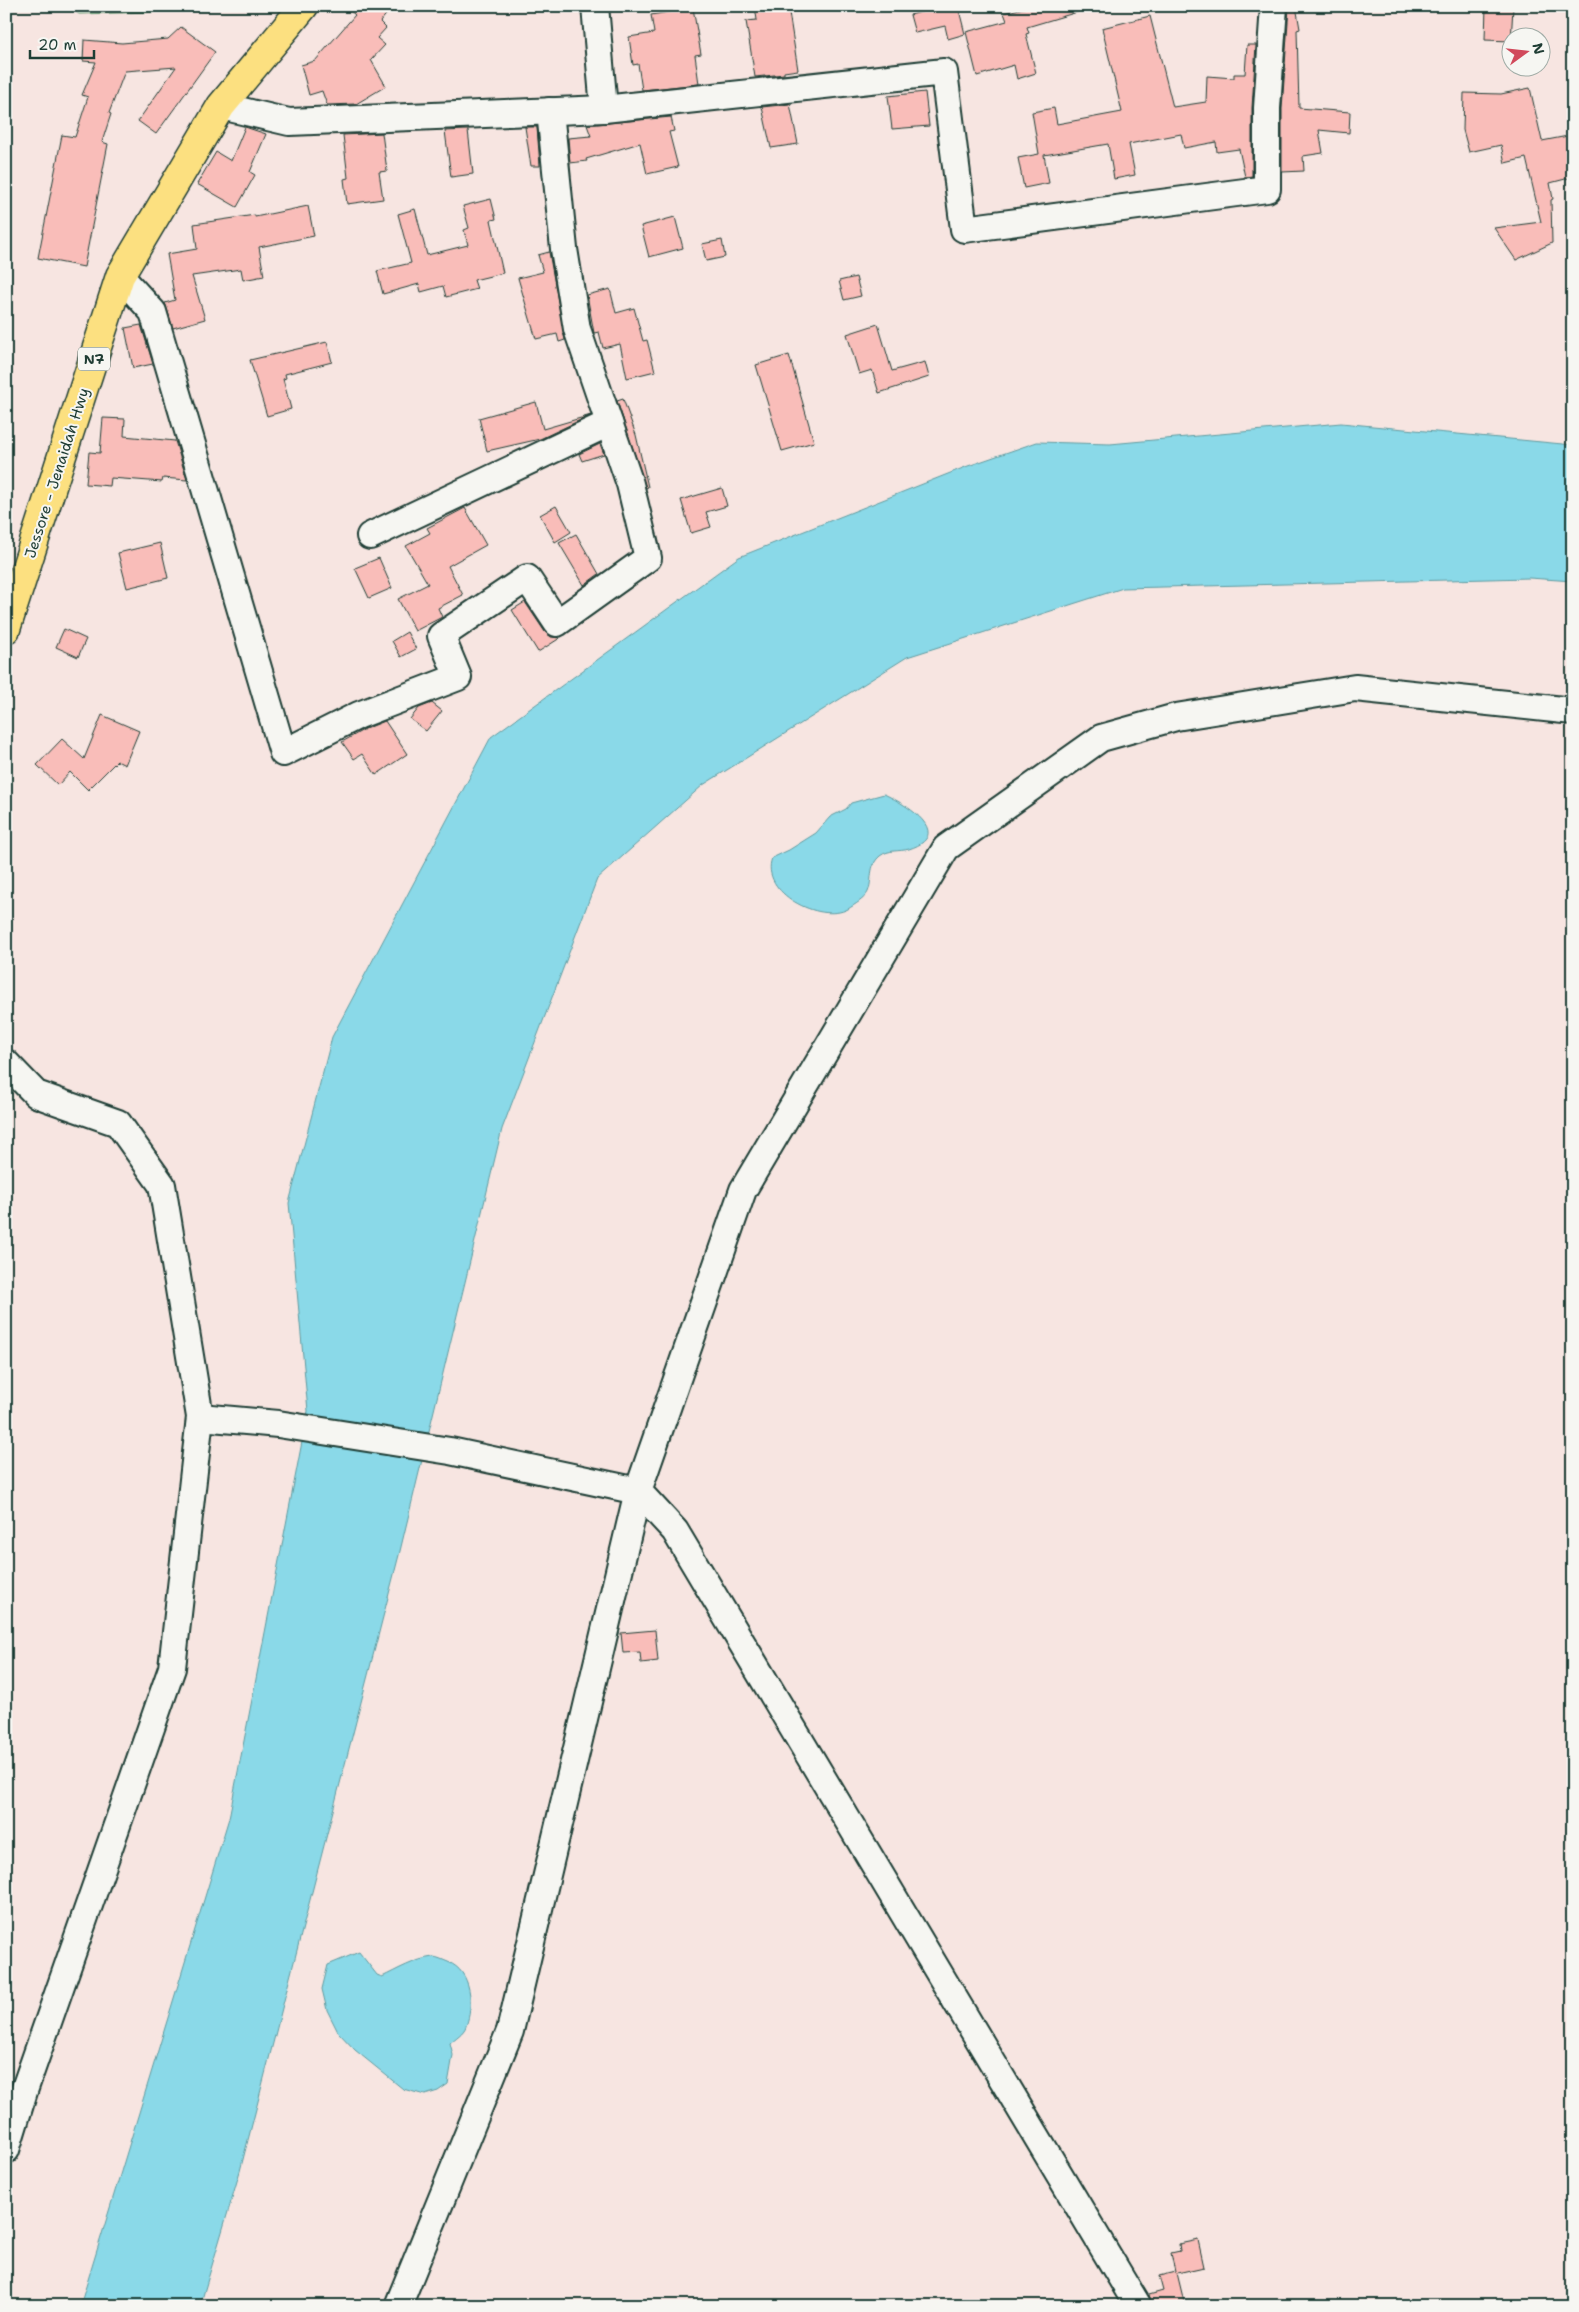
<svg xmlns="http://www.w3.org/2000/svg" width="1579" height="2312" font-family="'Shantell Sans',sans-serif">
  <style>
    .green { fill: #b2efb5; stroke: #689674 }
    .water { fill: #8ad9e8; stroke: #5f9ba0 }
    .building { fill: #f9bdb9; stroke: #1f3d34 }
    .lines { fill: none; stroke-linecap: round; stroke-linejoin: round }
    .minor-casing { stroke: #1f3d34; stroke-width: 30 }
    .highway-casing { stroke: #1f3d34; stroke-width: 31 }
    .minor { stroke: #f6f6f2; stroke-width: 26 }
    .highway { stroke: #fce080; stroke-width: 28 }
    .labels { text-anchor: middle; stroke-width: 4; stroke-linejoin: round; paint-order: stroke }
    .shield { fill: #f6f6f2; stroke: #60746d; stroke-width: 1 }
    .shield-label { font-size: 14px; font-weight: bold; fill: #1f3d34 }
    .street-label { font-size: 15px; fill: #1f3d34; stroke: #f6f6f2 }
  </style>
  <rect width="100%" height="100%" fill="#f7e5e1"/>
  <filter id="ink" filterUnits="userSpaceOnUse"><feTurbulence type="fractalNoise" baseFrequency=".02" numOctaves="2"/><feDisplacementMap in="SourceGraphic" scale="10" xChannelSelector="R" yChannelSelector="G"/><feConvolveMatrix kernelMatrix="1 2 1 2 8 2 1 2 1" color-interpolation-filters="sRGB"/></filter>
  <g filter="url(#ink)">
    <!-- green -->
    <polygon class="green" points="65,6 159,6 153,12 79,14"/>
    <!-- water -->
    <g class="water">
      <polygon points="1341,423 1573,445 1573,581 1529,578 1123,588 907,657 703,785 597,879 502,1129 400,1551 240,2171 200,2306 80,2306 229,1818 308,1411 289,1203 332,1037 491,737 739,557 968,466 1037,442 1110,444"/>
      <path d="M 884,794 C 904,803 956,834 909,849 C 899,852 889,849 880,856 C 868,866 873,880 868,892 C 865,899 854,905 848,909 C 820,924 759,892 772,858 L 789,850 L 816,833 L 830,817 L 846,809 L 851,803 Z"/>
      <path d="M 359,1952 L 377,1975 L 382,1977 C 397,1970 415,1959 433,1957 C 437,1957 443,1960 448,1962 C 472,1971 474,2005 466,2026 C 464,2033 455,2038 450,2043 L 453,2055 L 448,2084 L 438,2091 L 425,2095 L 403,2089 L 355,2050 L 338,2032 L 327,2010 L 322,1989 L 328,1965 Z"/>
    </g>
    <!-- building -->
    <g class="building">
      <polygon points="345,6 393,6 380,22 386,28 377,38 385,45 371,60 386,86 356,104 327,105 322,91 309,95 301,65 315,61 355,15"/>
      <polygon points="755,6 788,6 798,70 784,72 784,74 755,77 746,21 757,20"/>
      <polygon points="944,6 958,6 965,34 948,39 945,26 915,33 910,15"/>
      <polygon points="1031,6 1080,6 1081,11 1027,27 1029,33 1026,34 1036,73 1017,79 1014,65 977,76 966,32 1007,21 1004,13"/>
      <polygon points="1291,6 1296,6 1300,29 1297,30 1299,108 1350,112 1349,133 1319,130 1323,153 1303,156 1304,171 1282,172 1282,109 1289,7"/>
      <polygon points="1486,6 1513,7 1511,41 1485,40"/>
      <polygon points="693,8 701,54 695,55 699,84 642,90 638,64 633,65 629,37 654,33 651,15"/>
      <polygon points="1150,16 1173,107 1206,102 1207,76 1234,78 1234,74 1245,74 1247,45 1256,45 1252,108 1252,176 1245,177 1239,149 1217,152 1216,142 1184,148 1181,134 1129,144 1135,175 1114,179 1108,144 1044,155 1049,183 1024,188 1018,158 1039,154 1032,112 1054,108 1057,124 1122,112 1102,28"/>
      <polygon points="181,27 215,52 156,134 138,121 176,67 125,71 109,113 111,114 102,142 108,144 84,267 38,258 62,135 75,137 88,97 82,95 96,62 83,61 84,40 122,43 168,39"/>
      <polygon points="1530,88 1542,141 1573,135 1573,177 1550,183 1553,199 1551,200 1552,243 1516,260 1494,228 1541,222 1526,158 1505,163 1501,145 1469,152 1463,130 1464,93 1501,94"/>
      <polygon points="925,92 929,126 892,129 888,96"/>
      <polygon points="790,104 798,144 771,148 762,107"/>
      <polygon points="671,117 674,131 669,132 678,167 647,174 640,143 586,159 587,161 570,163 568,138 591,136 587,125"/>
      <polygon points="245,127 266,134 250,172 255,175 237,207 197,184 216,152 231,161"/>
      <polygon points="525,127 537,127 540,166 531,166"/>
      <polygon points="468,130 473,174 451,177 445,131"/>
      <polygon points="382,133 387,171 379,172 383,199 347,204 344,179 348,178 343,135"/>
      <polygon points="491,199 496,219 491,220 503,273 474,280 477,289 446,297 443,286 421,292 419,284 383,294 377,271 411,263 398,214 415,209 427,255 468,245 464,230 469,228 463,206"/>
      <polygon points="308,206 314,236 259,247 264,276 243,280 241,269 192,276 205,319 173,328 165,303 175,300 167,254 197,249 194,224 255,215 255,217"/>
      <polygon points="675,217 683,248 649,257 641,226"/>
      <polygon points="722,240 725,257 706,261 702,244"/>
      <polygon points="549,252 565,340 559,342 557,334 536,339 518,278 543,272 538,255"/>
      <polygon points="856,277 861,296 844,300 839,281"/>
      <polygon points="610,289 616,313 634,308 643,341 647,340 655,371 627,378 620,344 603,348 599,332 594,333 587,295"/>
      <polygon points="878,324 892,371 925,362 929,377 879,393 872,370 859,374 847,334"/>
      <polygon points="141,325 153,364 133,368 125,328"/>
      <polygon points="327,342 332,362 285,374 286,378 283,379 291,409 267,416 250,360"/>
      <polygon points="789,355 814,442 782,451 756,365"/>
      <polygon points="623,399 636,435 648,487 646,488 617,401"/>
      <polygon points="536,402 543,429 591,415 540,439 487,451 479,418"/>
      <polygon points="103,418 125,419 124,436 175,441 187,480 163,478 162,482 111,478 110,486 86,484 89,452 100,453"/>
      <polygon points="600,444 604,454 582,461 579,454"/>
      <polygon points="722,488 727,506 706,512 711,527 691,533 681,500"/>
      <polygon points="556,506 571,532 555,542 540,515"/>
      <polygon points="465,508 486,545 448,566 463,595 438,608 442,617 415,631 398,599 428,584 406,546 430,533 427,528"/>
      <polygon points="576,534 599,574 584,585 559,543"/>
      <polygon points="160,543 168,578 127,588 118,553"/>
      <polygon points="379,558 392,588 369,598 355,568"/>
      <polygon points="525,602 545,632 551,637 560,638 538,652 512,610"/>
      <polygon points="64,629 86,639 78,657 56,647"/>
      <polygon points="407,632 416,649 401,657 392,641"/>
      <polygon points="432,703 442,711 426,731 410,719 419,708"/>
      <polygon points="102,715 139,731 125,765 117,761 88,790 70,772 58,785 37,765 62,739 84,759"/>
      <polygon points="385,721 407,754 376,775 362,754 354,759 342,742 365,729"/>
      <polygon points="655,1630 658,1661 641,1663 640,1652 623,1653 621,1633"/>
      <polygon points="1198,2240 1204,2267 1177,2273 1185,2306 1153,2306 1149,2295 1163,2291 1159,2276 1175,2272 1171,2253 1180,2251 1179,2244"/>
    </g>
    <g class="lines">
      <!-- minor casing -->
      <g class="minor-casing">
        <g id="minor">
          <polyline points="595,6 604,109"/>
          <polyline points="221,106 289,122 604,109 944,72 964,229 1267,189 1267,108 1274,6"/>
          <polyline points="120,276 153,312 283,753 359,715 458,677 441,636 527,578 557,623 648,558 630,484 577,329 564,249 550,111"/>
          <polyline points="370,536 609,423"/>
          <polyline points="6,1063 36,1094 118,1123 162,1185 200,1417 172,1668 25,2088 6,2150"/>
          <polyline points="200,1417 278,1424 450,1451 638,1491 675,1531 1138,2306"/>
          <polyline points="398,2306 510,2031 638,1491 743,1190 946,848 1101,738 1176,717 1355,688 1573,711"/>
        </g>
      </g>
      <!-- highway casing -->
      <g class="highway-casing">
        <polyline id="highway" points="6,629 120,276 221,106 304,6"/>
      </g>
      <!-- minor -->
      <use href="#minor" class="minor"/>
      <!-- highway -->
      <use href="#highway" class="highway"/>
    </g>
  </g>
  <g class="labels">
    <!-- shield labels -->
    <rect class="shield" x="78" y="347.5" width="32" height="23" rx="4"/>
    <g class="shield-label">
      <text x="94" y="364">N7</text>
    </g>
    <!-- street labels -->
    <g class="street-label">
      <text transform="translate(57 473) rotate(-72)" y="5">Jessore - Jenaidah Hwy</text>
    </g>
  </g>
  <!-- margin -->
  <rect width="1579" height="2312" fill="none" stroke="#f6f6f2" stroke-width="25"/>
  <rect x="12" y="12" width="1554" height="2287" fill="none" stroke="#1f3d34" stroke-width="2" filter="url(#ink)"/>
  <!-- north arrow -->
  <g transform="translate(1526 52) rotate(75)"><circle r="24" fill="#f6f6f2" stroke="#a0aca6"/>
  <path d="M0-4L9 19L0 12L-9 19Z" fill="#d1495b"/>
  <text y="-8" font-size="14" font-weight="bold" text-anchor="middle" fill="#1f3d34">N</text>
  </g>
  <!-- scale -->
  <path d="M30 50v8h64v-8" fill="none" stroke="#1f3d34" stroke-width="2.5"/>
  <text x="38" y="50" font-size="15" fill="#1f3d34" stroke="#f6f6f2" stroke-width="4" paint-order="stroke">20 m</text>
</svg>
